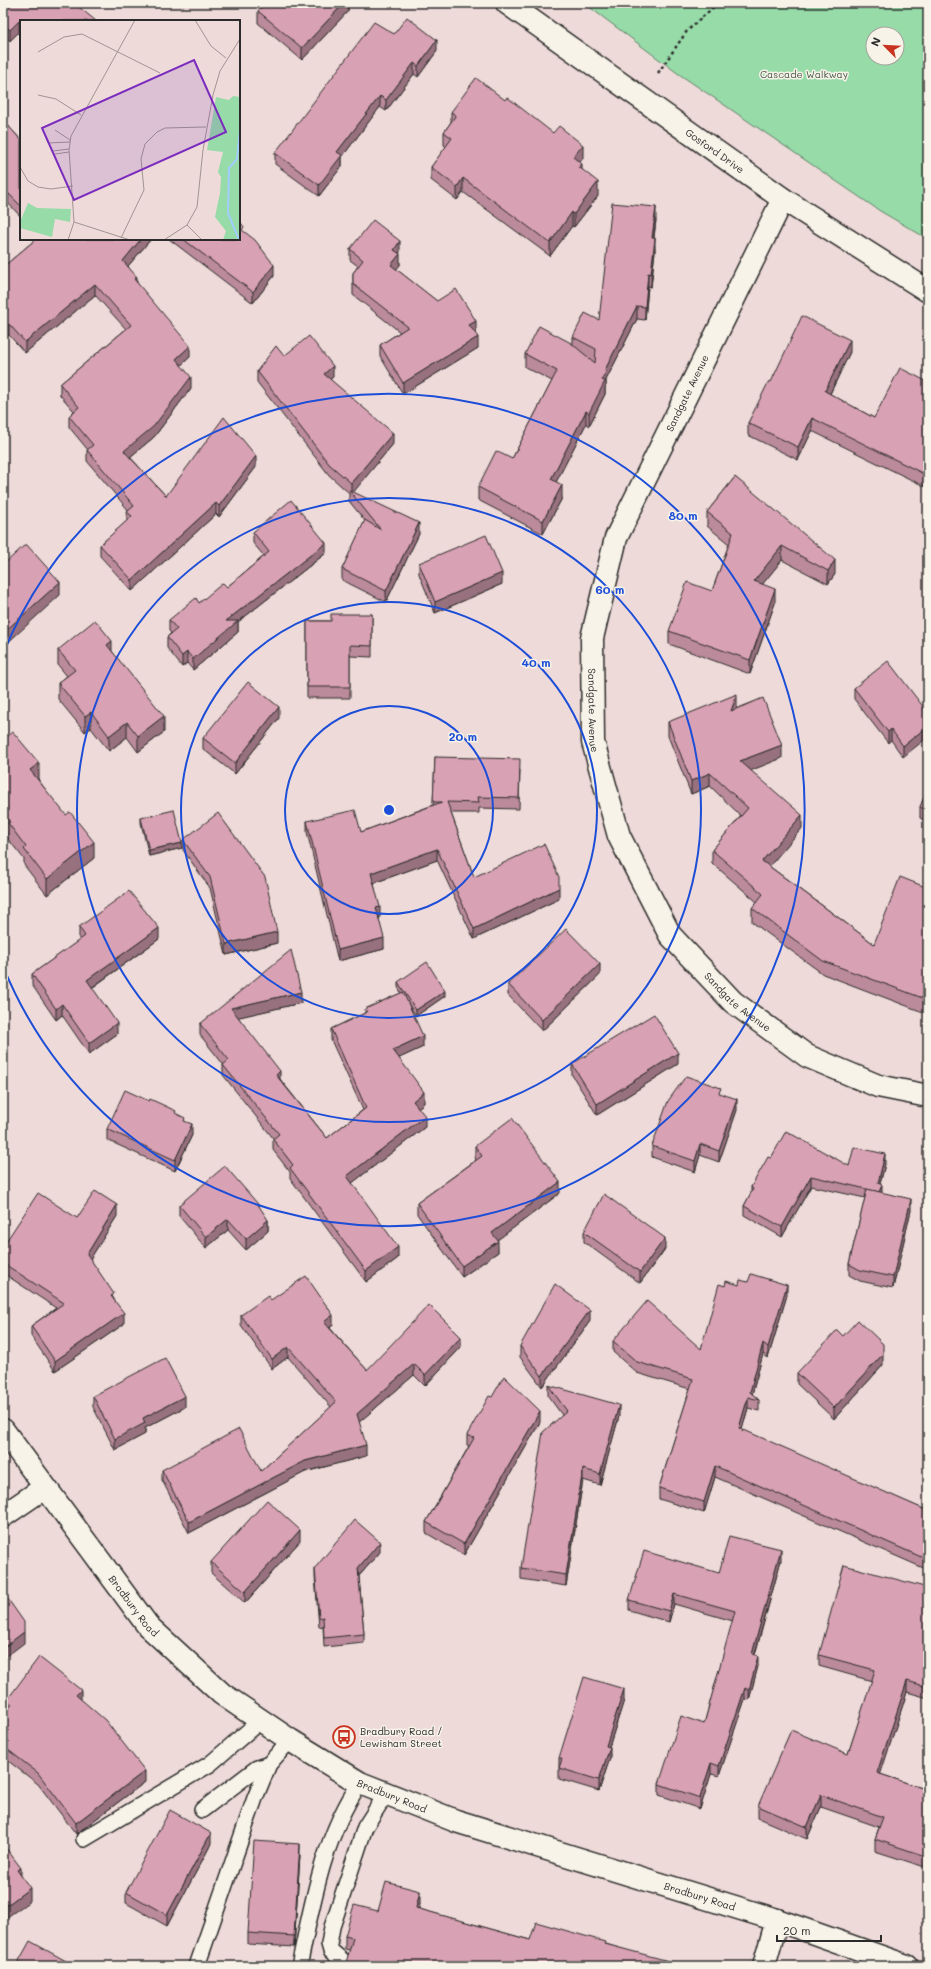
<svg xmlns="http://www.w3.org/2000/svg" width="931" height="1969" font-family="Mali,sans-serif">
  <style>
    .green { fill: #96dba8; stroke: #60836a; fill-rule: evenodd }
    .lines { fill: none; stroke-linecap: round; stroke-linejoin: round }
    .lane-casing { stroke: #2b2b2b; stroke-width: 18 }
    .street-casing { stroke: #2b2b2b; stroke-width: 25 }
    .secondary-casing { stroke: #2b2b2b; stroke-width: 25 }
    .path { stroke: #2b2b2b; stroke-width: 2.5; stroke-dasharray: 3 3; stroke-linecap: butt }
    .lane { stroke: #f7f3e8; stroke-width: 15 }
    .street { stroke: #f7f3e8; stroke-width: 22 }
    .secondary { stroke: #f7f3e8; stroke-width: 22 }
    .wall { fill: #bb8a9b; stroke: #2b2b2b }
    .shaded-wall { fill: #98717e; stroke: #2b2b2b }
    .building { fill: #d9a1b4; stroke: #2b2b2b }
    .ring { fill: none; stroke: #1d4ed8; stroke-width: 2 }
    .labels { text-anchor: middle; stroke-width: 3; stroke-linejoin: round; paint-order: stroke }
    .park-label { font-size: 10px; fill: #46574a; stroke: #f7f3e8 }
    .street-label { font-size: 10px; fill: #2b2b2b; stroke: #f7f3e8 }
    .poi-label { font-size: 10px; fill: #2b2b2b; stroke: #f7f3e8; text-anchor: start }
    .inset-river { fill: none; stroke: #a1cefc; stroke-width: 2 }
    .inset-road { fill: none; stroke: #a09493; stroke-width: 1 }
    .view { fill: #7b2cbf; fill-opacity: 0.15; stroke: #7b2cbf; stroke-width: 2 }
    .inset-edge { fill: none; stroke: #2b2b2b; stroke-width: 2 }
    .centre { fill: #1d4ed8; stroke: #f7f3e8; stroke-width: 2 }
    .ring-label { font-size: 12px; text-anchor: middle; font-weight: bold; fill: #1d4ed8; stroke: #f7f3e8; stroke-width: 3; stroke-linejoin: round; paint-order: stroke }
  </style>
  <rect width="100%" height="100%" fill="#eedad8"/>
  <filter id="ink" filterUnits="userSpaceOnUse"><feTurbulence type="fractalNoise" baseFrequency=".025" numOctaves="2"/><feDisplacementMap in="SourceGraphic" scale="8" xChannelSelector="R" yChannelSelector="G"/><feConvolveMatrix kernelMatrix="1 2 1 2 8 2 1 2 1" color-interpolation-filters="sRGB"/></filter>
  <g filter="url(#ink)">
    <!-- green -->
    <path class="green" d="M 584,3 L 928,3 L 928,239 L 880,211 L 676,72 ZM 873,34 L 897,34 L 897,58 L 873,58 Z"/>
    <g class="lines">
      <!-- lane casing -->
      <g class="lane-casing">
        <g id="lane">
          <polyline points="202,1810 257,1768 269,1764"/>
          <polyline points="84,1839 210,1764 261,1720"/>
          <polyline points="342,1960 331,1951 329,1944 332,1927 365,1827 386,1794"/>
          <path d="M 300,1962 C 313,1900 324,1836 360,1783"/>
          <polyline points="197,1966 255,1798 269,1764 290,1740"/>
        </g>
      </g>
      <!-- street casing -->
      <g class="street-casing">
        <g id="street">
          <path id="s1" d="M 507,3 L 783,199 L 928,291"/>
          <path id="s2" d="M 783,199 L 616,538 L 592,638 L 593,742 L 619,836 L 670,935 L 733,1002 L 807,1056 L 878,1086 L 928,1096"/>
          <polyline points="3,1516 44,1488"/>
          <polyline points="764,1966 777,1920"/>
        </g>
      </g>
      <!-- secondary casing -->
      <g class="secondary-casing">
        <g id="secondary">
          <path id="s3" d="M 3,1430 L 148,1626 L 222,1694 L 290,1740 L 360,1783 L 456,1821 L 777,1920 L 907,1966"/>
        </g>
      </g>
      <!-- path -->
      <polyline class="path" points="658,73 687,31 718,3"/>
      <!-- lane -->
      <use href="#lane" class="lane"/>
      <!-- street -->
      <use href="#street" class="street"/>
      <!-- secondary -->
      <use href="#secondary" class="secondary"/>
    </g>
    <!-- wall -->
    <g class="wall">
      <polygon points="3,3 21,21 21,33 19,32 10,41 7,38"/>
      <polygon points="261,3 348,3 348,11 302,60 258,23 258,11 263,5"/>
      <polygon points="394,34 437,51 418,77 414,74 386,111 380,107 342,157 342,166 319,196 275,164 275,153"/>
      <polygon points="451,112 583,158 580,162 582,170 598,196 574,227 572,226 550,256 463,192 457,200 431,180 431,167 446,147 444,145 444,132 451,122"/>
      <polygon points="3,120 21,140 21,217 8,203 3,208"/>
      <polygon points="656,220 654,238 655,251 651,287 648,286 645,320 637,319 606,380 606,385 605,388 605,394 589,426 586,424 556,482 562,498 543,534 478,500 478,487 512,459 552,381 525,367 525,354 573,344 573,337 599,320"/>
      <polygon points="244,232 274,276 253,303 169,239 239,239"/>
      <polygon points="36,239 151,239 128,266 137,283 190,357 181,365 191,388 154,437 130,457 166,496 256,467 219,517 216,514 132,591 100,556 100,545 127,521 127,512 129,511 87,461 87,450 88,450 69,427 69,416 74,411 60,395 60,384 126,329 95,295 25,353 9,335 3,340 3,267"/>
      <polygon points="350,249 400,252 399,254 400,265 396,269 476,332 474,332 478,348 403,394 380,356 380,345 400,332 353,295 353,273 358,266 350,260"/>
      <polygon points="850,352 830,394 874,418 928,382 928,488 812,431 798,460 748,435 748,423 771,382"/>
      <polygon points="284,356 333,377 330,379 393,444 353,492 419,534 386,602 342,580 342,569 365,521 349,501 349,493 329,475 257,382 257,371"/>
      <polygon points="735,477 835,574 828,584 782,560 762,584 775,603 750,674 669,644 669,631 712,591 729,544 707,526 707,512"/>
      <polygon points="253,532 326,553 238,622 238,632 193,670 187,663 182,667 167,648 167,637 171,633 169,631 169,620 227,587 264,556 253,543"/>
      <polygon points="419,563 502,584 435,613 419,574"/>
      <polygon points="372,614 372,657 350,656 350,698 307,698 307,621 331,621"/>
      <polygon points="928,618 928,637 925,635 925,624"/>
      <polygon points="58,650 112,651 164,732 138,752 127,737 109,751 91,728 85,732 58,699 58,683 67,676 58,665"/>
      <polygon points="854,688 928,713 903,757 891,740 888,743 854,699"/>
      <polygon points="737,708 737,709 782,758 750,770 802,828 769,866 874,944 928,888 928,1014 823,974 752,922 752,908 757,902 712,863 712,850 741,816 710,786 691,794 668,736 668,722"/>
      <polygon points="279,718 235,774 203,749 203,738"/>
      <polygon points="3,740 39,779 38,779 94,858 47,895 24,865 24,859 8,839 8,835 3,829"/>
      <polygon points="435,757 520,770 519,809 479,808 479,813 451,813 474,877 559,899 474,939 437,860 374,883 380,918 379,919 384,949 338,961 307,832 307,821 361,832 433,805"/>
      <polygon points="928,788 928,822 920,818 920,807"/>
      <polygon points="141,818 182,848 149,856 141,823"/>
      <polygon points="183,840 277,943 226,955 210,888 183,850"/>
      <polygon points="79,927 159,939 92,988 117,1034 89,1054 62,1015 56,1020 32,985 32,974 80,940 79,938"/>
      <polygon points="600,975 542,1031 508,995 508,984"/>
      <polygon points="398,982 445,996 416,1016 407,1002 423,1047 399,1058 424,1103 418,1108 425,1127 352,1183 398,1258 366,1282 290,1178 290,1172 273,1150 273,1138 223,1075 223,1064 200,1035 200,1024 301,1003 238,1017 280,1079 327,1138 363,1110 331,1040 331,1029 365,1013 365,1009 401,993 398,987"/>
      <polygon points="572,1064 678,1064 597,1115 572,1075"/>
      <polygon points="721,1094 737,1110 719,1162 700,1155 695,1172 652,1157 652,1146"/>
      <polygon points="185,1121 192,1135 175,1171 107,1140 107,1129"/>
      <polygon points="475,1146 560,1193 497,1240 498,1252 462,1277 417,1214 417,1203 476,1160 475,1157"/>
      <polygon points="771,1158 849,1166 885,1164 880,1184 882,1192 911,1210 893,1288 860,1281 849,1275 849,1264 865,1198 811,1186 782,1237 744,1215 744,1206 751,1193 751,1187"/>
      <polygon points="179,1205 268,1220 268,1231 246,1250 228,1230 206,1248 179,1216"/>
      <polygon points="117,1216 90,1259 114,1299 124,1324 55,1371 31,1336 31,1326 56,1308 3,1273 3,1246 77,1218"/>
      <polygon points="584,1232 665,1249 640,1283 584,1242"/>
      <polygon points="739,1285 787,1295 768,1358 763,1354 752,1394 759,1400 759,1411 748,1408 742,1430 743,1432 928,1511 928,1570 715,1477 704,1513 659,1499 659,1488 690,1389 637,1373 613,1352 613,1341 701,1349 725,1286"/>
      <polygon points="271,1300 333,1325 330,1328 367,1370 461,1347 425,1386 414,1375 359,1422 366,1456 305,1472 189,1533 162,1480 162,1470 261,1471 331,1407 288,1357 272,1369 241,1325 241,1315"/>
      <polygon points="590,1321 542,1387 520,1357 520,1346"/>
      <polygon points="843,1336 883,1365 834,1419 797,1384 797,1373"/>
      <polygon points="548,1385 619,1416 600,1485 583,1480 566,1586 521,1579 521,1568 562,1415 548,1396"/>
      <polygon points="93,1396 185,1407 145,1428 145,1434 115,1450 93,1407"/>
      <polygon points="540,1422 464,1555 426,1533 426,1522 469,1446 467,1445 467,1435"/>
      <polygon points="300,1541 245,1603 211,1573 211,1562"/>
      <polygon points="380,1552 359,1576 364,1634 364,1643 324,1647 323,1626 319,1627 315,1577 315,1568"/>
      <polygon points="781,1560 755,1655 758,1666 749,1700 745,1699 719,1776 711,1774 700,1809 659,1795 659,1784 704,1724 733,1621 674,1604 669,1622 629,1610 629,1600 719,1573"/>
      <polygon points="928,1588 928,1698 907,1692 880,1774 928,1790 928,1868 875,1851 875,1839 879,1827 821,1807 807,1839 758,1818 758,1806 848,1754 872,1681 819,1666 819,1655"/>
      <polygon points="81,1699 145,1782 76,1834 38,1784 3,1757 3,1716 7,1711 7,1700"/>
      <polygon points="624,1700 609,1747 610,1758 599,1791 559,1779 559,1758"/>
      <polygon points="211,1844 167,1926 126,1903 126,1892"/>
      <polygon points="300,1855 294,1947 248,1944 248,1933"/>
      <polygon points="420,1904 419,1909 530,1940 606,1944 676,1966 349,1950 345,1949 345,1936 378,1911"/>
    </g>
    <!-- shaded-wall -->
    <g class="shaded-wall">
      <polygon points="344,3 348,3 348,11 302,60 302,48"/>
      <polygon points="19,21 19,32 10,41 10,30"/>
      <polygon points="7,27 7,38 3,42 3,31"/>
      <polygon points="437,40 437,51 418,77 418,66"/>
      <polygon points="414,63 414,74 386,111 386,100"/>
      <polygon points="380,96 380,107 342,157 342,166 319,196 319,185 337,152"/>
      <polygon points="583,145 583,158 573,170 573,157"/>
      <polygon points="582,164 582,177 579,167"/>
      <polygon points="463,178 463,192 457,200 457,187"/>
      <polygon points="598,182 598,196 574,227 574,214"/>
      <polygon points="8,193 8,203 3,208 3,197"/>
      <polygon points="656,207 656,220 652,251 652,238"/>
      <polygon points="572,212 572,226 550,256 550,243"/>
      <polygon points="655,238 655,251 651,287 651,274"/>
      <polygon points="141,239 151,239 123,272 123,261"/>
      <polygon points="400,241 400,252 394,261 394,250"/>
      <polygon points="400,254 400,265 391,276 391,265"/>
      <polygon points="274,265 274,276 253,303 253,292"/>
      <polygon points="648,273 648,286 645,320 645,307"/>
      <polygon points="137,277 137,288 134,279"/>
      <polygon points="95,284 95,295 25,353 25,342"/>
      <polygon points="637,306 637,319 606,380 606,385 605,388 605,394 589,426 589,413 602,380 605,370"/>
      <polygon points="476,321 476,332 469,336 469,325"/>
      <polygon points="9,324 9,335 3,340 3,329"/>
      <polygon points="478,337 478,348 403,394 403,383"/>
      <polygon points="850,340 850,352 825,404 825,391"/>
      <polygon points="190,346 190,357 176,370 176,359"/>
      <polygon points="333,366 333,377 324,385 324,374"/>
      <polygon points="191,377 191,388 154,437 124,462 124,451"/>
      <polygon points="586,411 586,424 551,492 551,479"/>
      <polygon points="812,418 812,431 798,460 798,447"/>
      <polygon points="393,433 393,444 352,494 351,493 351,483"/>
      <polygon points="256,456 256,467 219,517 219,506"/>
      <polygon points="562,485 562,498 543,534 543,521"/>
      <polygon points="216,503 216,514 132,591 132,580"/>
      <polygon points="419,523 419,534 386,602 386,591"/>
      <polygon points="326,543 326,553 238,622 238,632 193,670 193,659 226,621"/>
      <polygon points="782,546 782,560 754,595 754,581"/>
      <polygon points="835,560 835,574 828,584 828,571"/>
      <polygon points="502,573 502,584 435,613 435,602"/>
      <polygon points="60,582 60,595 3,647 3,633"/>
      <polygon points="775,589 775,603 750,674 750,660"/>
      <polygon points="112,641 112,656 107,645"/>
      <polygon points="187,652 187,663 182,667 182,656"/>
      <polygon points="737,694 737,708 731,725 731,711"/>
      <polygon points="279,707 279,718 235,774 235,763"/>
      <polygon points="91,712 91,728 85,732 85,716"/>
      <polygon points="164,716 164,732 138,752 138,736"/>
      <polygon points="127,722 127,737 109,751 109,736"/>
      <polygon points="928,726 928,737 903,757 903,746"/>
      <polygon points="891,729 891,740 888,743 888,732"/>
      <polygon points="782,745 782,758 740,775 740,761"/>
      <polygon points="39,763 39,779 30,785 30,770"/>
      <polygon points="710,773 710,786 691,794 691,781"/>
      <polygon points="802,815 802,828 762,875 762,861"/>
      <polygon points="94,842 94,858 47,895 47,879"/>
      <polygon points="182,843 182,848 149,856 149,850"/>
      <polygon points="437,849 437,860 371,884 371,873"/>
      <polygon points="559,888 559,899 474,939 474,929"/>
      <polygon points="380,907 380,918 376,919 376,908"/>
      <polygon points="159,928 159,939 87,991 87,980"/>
      <polygon points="277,932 277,943 226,955 226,944"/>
      <polygon points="384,938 384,949 338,961 338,950"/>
      <polygon points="600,964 600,975 542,1031 542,1020"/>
      <polygon points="445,991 445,996 416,1016 416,1010"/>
      <polygon points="301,992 301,1003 231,1019 231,1008"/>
      <polygon points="62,1004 62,1015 56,1020 56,1009"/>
      <polygon points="117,1023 117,1034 89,1054 89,1043"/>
      <polygon points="423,1036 423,1047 393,1061 393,1050"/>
      <polygon points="678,1053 678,1064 597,1115 597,1104"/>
      <polygon points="280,1071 280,1082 276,1075"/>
      <polygon points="424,1092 424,1103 413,1112 413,1101"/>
      <polygon points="737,1099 737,1110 719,1162 719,1151"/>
      <polygon points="425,1116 425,1127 347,1187 347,1176"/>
      <rect x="3" y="1123" width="1" height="11"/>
      <polygon points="192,1124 192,1135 175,1171 175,1160"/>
      <polygon points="700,1144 700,1155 695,1172 695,1161"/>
      <polygon points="885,1154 885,1164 878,1192 878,1183"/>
      <polygon points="811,1176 811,1186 782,1237 782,1227"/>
      <polygon points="560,1182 560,1193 492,1244 492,1233"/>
      <polygon points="882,1185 882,1194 879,1192"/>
      <polygon points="911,1199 911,1210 893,1288 893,1277"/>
      <polygon points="117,1205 117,1216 87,1264 87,1254"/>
      <polygon points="228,1219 228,1230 206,1248 206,1237"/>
      <polygon points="268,1220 268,1231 246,1250 246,1239"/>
      <polygon points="665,1238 665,1249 640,1283 640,1272"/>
      <polygon points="498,1241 498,1252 462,1277 462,1266"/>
      <polygon points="398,1247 398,1258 366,1282 366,1271"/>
      <polygon points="787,1285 787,1295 768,1358 768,1347"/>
      <polygon points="590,1310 590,1321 542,1387 542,1376"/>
      <polygon points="124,1313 124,1324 55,1371 55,1361"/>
      <polygon points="333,1315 333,1325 324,1332 324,1322"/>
      <polygon points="461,1337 461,1347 425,1386 425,1375"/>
      <polygon points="763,1343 763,1354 751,1398 750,1392"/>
      <polygon points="288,1347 288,1357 272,1369 272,1359"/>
      <polygon points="883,1354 883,1365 834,1419 834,1408"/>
      <polygon points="414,1364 414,1375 357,1424 357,1414"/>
      <polygon points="185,1396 185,1407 145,1428 145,1434 115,1450 115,1439 143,1418"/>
      <polygon points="748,1397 748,1408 739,1439 739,1428"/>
      <polygon points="619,1405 619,1416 600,1485 600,1474"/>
      <polygon points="540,1411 540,1422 464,1555 464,1544"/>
      <polygon points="366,1445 366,1456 305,1472 189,1533 189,1522 305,1461"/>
      <polygon points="715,1466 715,1477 704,1513 704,1502"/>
      <polygon points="583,1469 583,1480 566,1586 566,1575"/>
      <polygon points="300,1530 300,1541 245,1603 245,1592"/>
      <polygon points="380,1542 380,1552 358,1577 358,1568"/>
      <polygon points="781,1549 781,1560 752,1664 752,1654"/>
      <polygon points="674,1594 674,1604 669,1622 669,1611"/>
      <polygon points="24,1632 24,1643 3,1659 3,1648"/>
      <polygon points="758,1656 758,1666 749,1700 749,1690"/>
      <polygon points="907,1681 907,1692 877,1785 877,1773"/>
      <polygon points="745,1688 745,1699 719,1776 719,1766"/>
      <polygon points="624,1689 624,1700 606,1756 606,1746"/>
      <polygon points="81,1690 81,1700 76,1695"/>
      <polygon points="610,1747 610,1758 599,1791 599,1780"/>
      <polygon points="711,1763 711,1774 700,1809 700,1798"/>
      <polygon points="145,1771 145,1782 76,1834 76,1823"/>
      <polygon points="821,1795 821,1807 807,1839 807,1827"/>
      <polygon points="211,1833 211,1844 167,1926 167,1915"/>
      <polygon points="300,1844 300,1855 294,1947 294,1936"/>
      <polygon points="21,1868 21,1881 17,1870"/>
      <polygon points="30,1888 30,1901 3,1920 3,1908"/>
      <polygon points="420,1891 420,1904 416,1921 416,1908"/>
    </g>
    <!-- building -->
    <g class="building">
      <polygon points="3,3 74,3 96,21 21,21 21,22 19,21 10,30 7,27 3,31"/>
      <polygon points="265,3 344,3 302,48 258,11"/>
      <polygon points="407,17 437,40 418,66 414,63 386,100 380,96 337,152 342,155 319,185 275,153 374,22 394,34"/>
      <polygon points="476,78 505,100 507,97 553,133 559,126 583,145 573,157 582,164 579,167 598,182 574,214 572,212 550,243 463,178 457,187 431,167 452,138 444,132 456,115 451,112"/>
      <polygon points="3,120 21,140 21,206 8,193 3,197"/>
      <polygon points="612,203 656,207 652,238 655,238 651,274 648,273 645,307 637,306 605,370 606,372 602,380 605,381 589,413 586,411 551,479 562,485 543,521 478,487 496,451 512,459 557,371 525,354 539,326 571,343 595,363 596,349 573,337 585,313 599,320"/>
      <polygon points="239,220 244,227 242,230 255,240 274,265 253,292 183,239 239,239"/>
      <polygon points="373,220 400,241 394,250 400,254 391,265 437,301 456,289 476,321 469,325 478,337 403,383 380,345 408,327 353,284 353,273 363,260 350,249"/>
      <polygon points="36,239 141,239 123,261 137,277 134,279 190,346 176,359 191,377 154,426 124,451 166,496 224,417 256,456 219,506 216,503 132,580 100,545 132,516 127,512 134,506 87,450 93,445 69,416 79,407 60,384 131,325 95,284 25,342 9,324 3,329 3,267"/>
      <polygon points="802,316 850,340 825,391 874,418 900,368 928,382 928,476 812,418 798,447 748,423 769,381 771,382"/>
      <polygon points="309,336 333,366 324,374 393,433 351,483 329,464 257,371 276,346 284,356"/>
      <polygon points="735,477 835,560 828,571 782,546 754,581 775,589 750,660 669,631 687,582 712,591 733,533 707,512"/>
      <polygon points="349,490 419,523 386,591 342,569 365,520 381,530"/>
      <polygon points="291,500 326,543 226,621 238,621 193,659 187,652 182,656 167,637 177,629 169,620 196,598 199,603 223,583 227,587 269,552 253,532"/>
      <polygon points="486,535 502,573 435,602 419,563"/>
      <polygon points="26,544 60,582 3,633 3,565"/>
      <polygon points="331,614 372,614 372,646 350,645 350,687 307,687 307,621 331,621"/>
      <polygon points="928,618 928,626 925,624"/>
      <polygon points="95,620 112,641 107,645 164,716 138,736 127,722 109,736 91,712 85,716 58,683 75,670 58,650"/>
      <polygon points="888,661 928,713 928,726 903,746 891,729 888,732 854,688"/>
      <polygon points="248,682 279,707 235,763 203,738"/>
      <polygon points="737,694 731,711 763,698 782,745 740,761 802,815 762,861 874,944 900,877 928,888 928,1000 823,961 752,908 763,894 712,850 748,808 710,773 691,781 668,722"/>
      <polygon points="13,732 39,763 30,770 66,815 70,812 94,842 47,879 24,849 26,847 8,823 10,822 3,814 3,740"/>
      <polygon points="435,757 520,759 519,798 478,797 479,803 447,802 474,877 544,844 559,877 559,888 474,929 437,849 371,873 380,907 376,908 384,938 338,950 307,821 355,810 361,832 442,802 433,802"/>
      <polygon points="928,788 928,811 920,807"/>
      <polygon points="174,810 182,843 149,850 141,818"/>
      <polygon points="218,813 265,877 277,932 226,944 210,877 183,840"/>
      <polygon points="129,891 159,928 87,980 117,1023 89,1043 62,1004 56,1009 32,974 85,936 79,927"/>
      <polygon points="566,929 600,964 542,1020 508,984"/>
      <polygon points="291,950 301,992 231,1008 280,1071 276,1075 327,1138 366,1108 331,1029 367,1012 365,1009 403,992 423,1036 393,1050 424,1092 413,1101 425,1116 347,1176 398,1247 366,1271 290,1168 293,1165 273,1139 279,1134 223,1065 229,1060 200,1024"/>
      <polygon points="427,962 445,991 416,1010 398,982"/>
      <polygon points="654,1014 678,1053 597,1104 572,1064"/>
      <polygon points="686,1076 721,1088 719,1093 737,1099 719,1151 700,1144 695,1161 652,1146 668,1101"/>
      <polygon points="125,1090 149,1101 150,1099 176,1111 175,1113 185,1118 184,1121 192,1124 175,1160 107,1129"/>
      <polygon points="512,1118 560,1182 492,1233 498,1241 462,1266 417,1203 482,1156 475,1146"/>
      <polygon points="786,1131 849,1166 854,1147 885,1154 878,1183 882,1185 879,1192 811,1176 782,1227 744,1206 753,1189 751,1187 768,1157 771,1158"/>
      <polygon points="225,1166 257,1203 268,1220 246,1239 228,1219 206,1237 179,1205"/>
      <polygon points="867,1189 911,1199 893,1277 860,1270 849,1264"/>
      <polygon points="95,1191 117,1205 87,1254 114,1294 111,1296 124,1313 55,1361 31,1326 64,1303 3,1263 3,1246 38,1193 77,1218"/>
      <polygon points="604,1194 665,1238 640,1272 584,1232"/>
      <polygon points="751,1274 787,1285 768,1347 763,1343 750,1392 759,1400 748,1397 739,1428 743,1430 742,1432 744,1430 928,1511 928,1560 715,1466 704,1502 659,1488 693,1379 637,1362 613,1341 647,1301 701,1349 719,1284 725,1286 726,1281 739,1285 740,1280 748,1282"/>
      <polygon points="306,1276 333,1315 324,1322 367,1370 429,1305 461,1337 425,1375 414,1364 357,1414 366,1445 305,1461 189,1522 162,1470 239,1429 261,1471 336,1402 288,1347 272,1359 241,1315 268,1296 271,1300"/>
      <polygon points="555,1284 590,1310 542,1376 520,1346"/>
      <polygon points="858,1320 883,1344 883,1354 834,1408 797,1373 837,1330 843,1336"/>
      <polygon points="165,1358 185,1396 143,1418 145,1423 115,1439 93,1396"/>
      <polygon points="504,1376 540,1411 464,1544 426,1522 474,1438 467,1435 489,1396 492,1397"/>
      <polygon points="548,1385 619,1405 600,1474 583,1469 566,1575 521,1568 543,1432 567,1411"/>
      <polygon points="267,1500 300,1530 245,1592 211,1562"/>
      <polygon points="355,1520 380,1542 358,1568 364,1634 324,1638 323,1617 319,1618 315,1568"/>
      <polygon points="729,1536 781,1549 752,1654 758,1656 749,1690 745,1688 719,1766 711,1763 700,1798 659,1784 681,1716 704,1724 735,1611 674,1594 669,1611 629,1600 644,1551 719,1573"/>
      <polygon points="844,1565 928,1588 928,1687 907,1681 877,1773 928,1790 928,1857 875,1839 883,1817 821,1795 807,1827 758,1806 791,1730 848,1754 875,1670 819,1655"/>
      <polygon points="3,1592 24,1622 24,1632 3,1648"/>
      <polygon points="39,1657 81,1690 76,1695 105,1720 145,1771 76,1823 38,1773 3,1746 3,1716 12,1704 7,1700"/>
      <polygon points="584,1677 624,1689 606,1746 610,1747 599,1780 559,1768 562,1759 559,1758"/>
      <polygon points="170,1810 211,1833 167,1915 126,1892"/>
      <polygon points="254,1841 300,1844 294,1936 248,1933"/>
      <polygon points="3,1844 21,1868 17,1870 30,1888 3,1908"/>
      <polygon points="386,1882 420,1891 416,1908 530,1940 536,1922 606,1942 605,1944 676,1963 675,1966 345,1966 353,1938 345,1936 354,1905 378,1911"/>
      <polygon points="30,1941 75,1966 16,1966"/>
    </g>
  </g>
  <!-- distance rings -->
  <g class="ring">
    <circle cx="389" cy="810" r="104"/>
    <circle cx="389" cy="810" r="208"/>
    <circle cx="389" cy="810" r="312"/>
    <path d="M3 654A416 416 0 1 1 3 966"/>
  </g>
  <!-- icons -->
  <defs>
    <g id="bus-ring" transform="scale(1.15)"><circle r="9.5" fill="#f7f3e8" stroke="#c8321e" stroke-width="1.5"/><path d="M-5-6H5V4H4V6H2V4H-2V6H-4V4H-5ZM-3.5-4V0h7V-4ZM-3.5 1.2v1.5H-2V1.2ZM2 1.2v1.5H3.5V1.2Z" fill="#c8321e"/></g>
  </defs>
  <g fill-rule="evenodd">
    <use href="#bus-ring" x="344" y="1737"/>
  </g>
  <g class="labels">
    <!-- park labels -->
    <g class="park-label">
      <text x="804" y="78">Cascade Walkway</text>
    </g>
    <!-- street labels -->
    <g class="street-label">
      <text dy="4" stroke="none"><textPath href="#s1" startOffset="255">Gosford Drive</textPath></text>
      <text transform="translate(687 393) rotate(-64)" y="4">Sandgate Avenue</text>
      <text dy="4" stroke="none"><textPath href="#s2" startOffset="553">Sandgate Avenue</textPath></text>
      <text dy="4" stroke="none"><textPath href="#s2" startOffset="889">Sandgate Avenue</textPath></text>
      <text dy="4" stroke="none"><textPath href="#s3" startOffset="219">Bradbury Road</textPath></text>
      <text dy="4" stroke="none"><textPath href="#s3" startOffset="543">Bradbury Road</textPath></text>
      <text dy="4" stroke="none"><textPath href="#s3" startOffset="867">Bradbury Road</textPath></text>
    </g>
    <!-- poi labels -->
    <g class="poi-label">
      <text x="360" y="1735">Bradbury Road /<tspan x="360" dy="12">Lewisham Street</tspan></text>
    </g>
  </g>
  <!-- overview -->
  <g transform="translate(20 20)">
    <rect width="220" height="220" fill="#eedad8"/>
    <path d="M 213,76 L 220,77 L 220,220 L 203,220 L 206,211 L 195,197 L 200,173 L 201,157 L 198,152 L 203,132 L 187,130 L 196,77 L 209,80 ZM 8,183 L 17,188 L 51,189 L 50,202 L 35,199 L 32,217 L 0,208 L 0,202 Z" fill="#96dba8"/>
    <path class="inset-river" d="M 219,220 L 208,193 L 209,148 L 217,139 L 220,109"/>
    <path class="inset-road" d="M 175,0 L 191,26 L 206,38M 18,32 L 44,17 L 62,14 L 140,53M 18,75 L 36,79 L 61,95M 35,110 L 50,120M 26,118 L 28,123 L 50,122M 33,131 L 49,129M 35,134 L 49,132M 0,147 L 8,161 L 18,167 L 31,169 L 53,166M 54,202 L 110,220M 167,205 L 182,220M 101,218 L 124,170 L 121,139 L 125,124 L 137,112 L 145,108 L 186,107M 48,220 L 54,202 L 49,130 L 51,116 L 115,0M 144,220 L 167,205 L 177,187 L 183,130 L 193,75 L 200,51 L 220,19"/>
    <path class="view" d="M 174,40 L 206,112 L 54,180 L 22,108 Z"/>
    <rect width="220" height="220" class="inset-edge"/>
  </g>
  <circle cx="389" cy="810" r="6" class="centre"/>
  <g class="ring-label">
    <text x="683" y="520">80 m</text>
    <text x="610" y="594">60 m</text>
    <text x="536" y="667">40 m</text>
    <text x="463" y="741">20 m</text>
  </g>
  <!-- margin -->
  <rect width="931" height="1969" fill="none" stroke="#f7f3e8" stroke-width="16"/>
  <rect x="8" y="8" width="915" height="1953" fill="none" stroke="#2b2b2b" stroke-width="1.5" filter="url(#ink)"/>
  <!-- north arrow -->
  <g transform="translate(885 46) rotate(294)"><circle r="19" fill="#f7f3e8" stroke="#a5a39c"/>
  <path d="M0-3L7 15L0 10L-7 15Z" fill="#c8321e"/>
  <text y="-6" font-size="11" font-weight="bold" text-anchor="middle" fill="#2b2b2b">N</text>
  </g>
  <!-- scale -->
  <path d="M777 1935v6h104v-6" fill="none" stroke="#2b2b2b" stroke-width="2"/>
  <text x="783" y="1935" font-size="12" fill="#2b2b2b" stroke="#f7f3e8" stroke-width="3" paint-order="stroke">20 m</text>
</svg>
